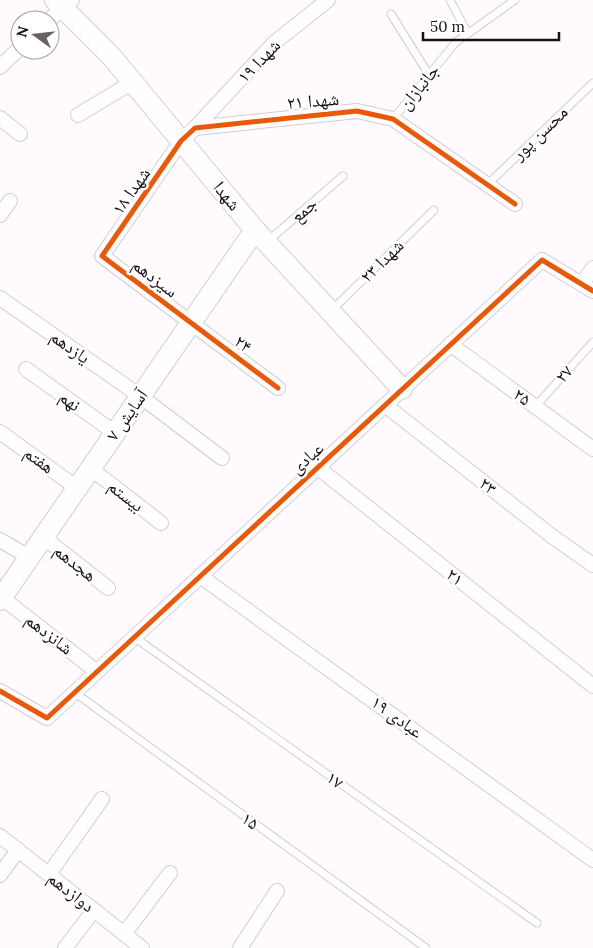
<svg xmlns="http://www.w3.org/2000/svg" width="593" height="948" font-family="Lora,'Noto Naskh Arabic',serif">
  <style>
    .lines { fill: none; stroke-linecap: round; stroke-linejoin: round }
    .lane-casing { stroke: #d4ccd3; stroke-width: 9 }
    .street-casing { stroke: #d4ccd3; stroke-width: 16 }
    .secondary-casing { stroke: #d4ccd3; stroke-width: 22 }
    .lane { stroke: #fffeff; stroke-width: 7 }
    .street { stroke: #fffeff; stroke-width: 14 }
    .secondary { stroke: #fffeff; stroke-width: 20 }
    .cycleway-casing { stroke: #fff; stroke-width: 8 }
    .cycleway { stroke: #e8590c; stroke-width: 5 }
    .labels { text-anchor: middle; stroke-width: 5; stroke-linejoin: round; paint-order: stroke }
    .street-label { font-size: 18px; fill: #180e17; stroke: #fff }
  </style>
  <rect width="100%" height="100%" fill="#fefafd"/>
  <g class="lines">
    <!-- lane casing -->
    <g class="lane-casing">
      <g id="lane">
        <polyline points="450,0 468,34"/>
        <polyline points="391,14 429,75"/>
        <polyline points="393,119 456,42 515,0"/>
        <polyline points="488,184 593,83"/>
        <polyline points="268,241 343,176"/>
        <polyline points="332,310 434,210"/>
        <polyline points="535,407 593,342"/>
        <polyline points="134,637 537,923"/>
        <polyline points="74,692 426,948"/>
      </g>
    </g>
    <!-- street casing -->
    <g class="street-casing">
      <g id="street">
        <polyline points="49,20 72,0"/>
        <polyline points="0,67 20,48"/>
        <polyline points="78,115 133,82"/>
        <polyline points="0,118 20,134"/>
        <polyline points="195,128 274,43 328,0"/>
        <polyline points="0,215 10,201"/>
        <polyline points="582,284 593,268"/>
        <polyline points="0,298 140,396 222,458"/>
        <polyline points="450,344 593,449"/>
        <polyline points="26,369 115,433"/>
        <polyline points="278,388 102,256 181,141 195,128 357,111 393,119 515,204"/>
        <polyline points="385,405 553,537 593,565"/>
        <polyline points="0,432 77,488"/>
        <polyline points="317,467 593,686"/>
        <polyline points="90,468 161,523"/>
        <polyline points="43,537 108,588"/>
        <polyline points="0,540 29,557"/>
        <polyline points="200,576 593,860"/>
        <polyline points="1,597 96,671"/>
        <polyline points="0,691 47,718 542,260 593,291"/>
        <polyline points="0,836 142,948"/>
        <polyline points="49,874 102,799"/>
        <polyline points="0,875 18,850"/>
        <polyline points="124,934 170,873"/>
        <polyline points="65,948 94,910"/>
        <polyline points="240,948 277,891"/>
      </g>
    </g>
    <!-- secondary casing -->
    <g class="secondary-casing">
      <g id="secondary">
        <polyline points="55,0 111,56 255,230 402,389"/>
        <polyline points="0,600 255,230"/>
      </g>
    </g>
    <!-- lane -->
    <use href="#lane" class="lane"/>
    <!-- street -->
    <use href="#street" class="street"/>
    <!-- secondary -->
    <use href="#secondary" class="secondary"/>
    <!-- cycleway casing -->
    <g class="cycleway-casing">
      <g id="cycleway">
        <polyline points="278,388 102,256 181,141 195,128 357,111 393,119 515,204"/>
        <polyline points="0,691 47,718 542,260 593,291"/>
      </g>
    </g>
    <!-- cycleway -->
    <use href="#cycleway" class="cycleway"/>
  </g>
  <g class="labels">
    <!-- street labels -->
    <g class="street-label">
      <text transform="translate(259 61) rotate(-46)" y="6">شهدا ۱۹</text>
      <text transform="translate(419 87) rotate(-51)" y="6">جانبازان</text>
      <text transform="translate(313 101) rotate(-5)" y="6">شهدا ۲۱</text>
      <text transform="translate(540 133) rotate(-44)" y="6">محسن پور</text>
      <text transform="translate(131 191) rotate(-55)" y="6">شهدا ۱۸</text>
      <text transform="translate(227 196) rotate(51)" y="6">شهدا</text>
      <text transform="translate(304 210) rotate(-41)" y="6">جمع</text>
      <text transform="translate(382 261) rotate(-45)" y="6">شهدا ۲۳</text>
      <text transform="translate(155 278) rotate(37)" y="6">سیزدهم</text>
      <text transform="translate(243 344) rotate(37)" y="6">۲۴</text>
      <text transform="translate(70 347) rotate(35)" y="6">یازدهم</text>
      <text transform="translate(564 374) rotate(-49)" y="6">۲۷</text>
      <text transform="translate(522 397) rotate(36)" y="6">۲۵</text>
      <text transform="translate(70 401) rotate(36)" y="6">نهم</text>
      <text transform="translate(127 415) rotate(-55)" y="6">آسایش ۷</text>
      <text transform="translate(307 458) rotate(-42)" y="6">عبادی</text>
      <text transform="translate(39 460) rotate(36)" y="6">هفتم</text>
      <text transform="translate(488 486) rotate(38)" y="6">۲۳</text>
      <text transform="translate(126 496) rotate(38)" y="6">بیستم</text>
      <text transform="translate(75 563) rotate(38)" y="6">هجدهم</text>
      <text transform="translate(455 577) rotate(38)" y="6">۲۱</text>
      <text transform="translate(49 634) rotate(38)" y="6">شانزدهم</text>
      <text transform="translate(397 717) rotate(36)" y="6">عبادی ۱۹</text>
      <text transform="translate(335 780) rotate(35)" y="6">۱۷</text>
      <text transform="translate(250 821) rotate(36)" y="6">۱۵</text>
      <text transform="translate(71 892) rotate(38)" y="6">دوازدهم</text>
    </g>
  </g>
  <!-- north arrow -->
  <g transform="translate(35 35) rotate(285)"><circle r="24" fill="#ffffff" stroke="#a39fa2"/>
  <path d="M0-4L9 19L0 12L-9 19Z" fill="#686168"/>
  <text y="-8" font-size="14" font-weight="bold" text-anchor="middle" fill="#180e17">N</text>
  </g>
  <!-- scale -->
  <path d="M423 32v8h136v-8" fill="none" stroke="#180e17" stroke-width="2.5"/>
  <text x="430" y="32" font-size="15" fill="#180e17" stroke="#ffffff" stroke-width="4" paint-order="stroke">50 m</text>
</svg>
